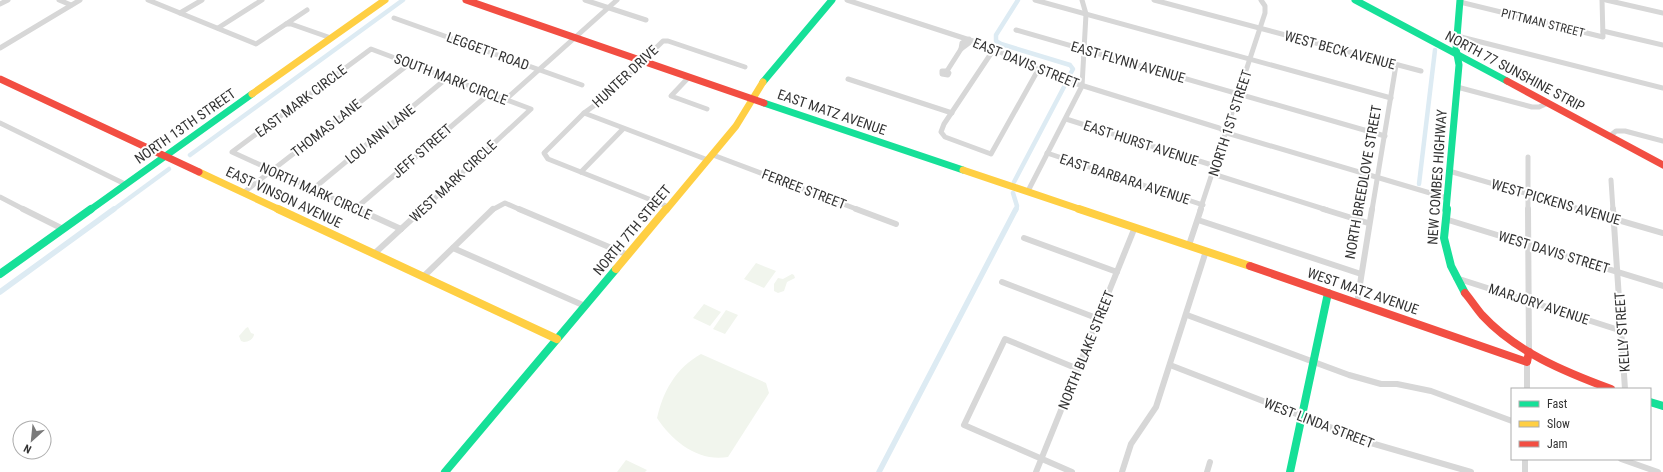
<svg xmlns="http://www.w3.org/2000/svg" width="1663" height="472" font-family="'Roboto Condensed',sans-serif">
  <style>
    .green { fill: #f1f5ed }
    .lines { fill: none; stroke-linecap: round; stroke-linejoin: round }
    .canal-far1 { stroke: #ddebf3; stroke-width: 4.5 }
    .canal { stroke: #ddebf3; stroke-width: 5.5 }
    .street-far1 { stroke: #d7d7d7; stroke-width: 5 }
    .street { stroke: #d7d7d7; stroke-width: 6 }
    .fast-far1 { stroke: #16e098; stroke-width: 7 }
    .fast { stroke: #16e098; stroke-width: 8 }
    .slow-far1 { stroke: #ffcf43; stroke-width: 7 }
    .slow { stroke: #ffcf43; stroke-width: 8 }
    .jam-far1 { stroke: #f24e42; stroke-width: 7 }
    .jam { stroke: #f24e42; stroke-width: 8 }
    .labels { text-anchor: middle; stroke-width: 4; stroke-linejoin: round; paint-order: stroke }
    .far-street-label { font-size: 12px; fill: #333; stroke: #fff }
    .street-label { font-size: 14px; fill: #333; stroke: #fff }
  </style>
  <rect width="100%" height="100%" fill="#fff"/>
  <!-- green -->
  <g class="green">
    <polygon points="756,263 776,271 764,288 744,279"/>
    <polygon points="792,274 794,275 795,278 787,282 784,291 778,293 774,291 774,284 778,278 783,279"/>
    <polygon points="704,304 721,312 710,326 693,318"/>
    <polygon points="726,310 738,315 725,334 713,329"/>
    <path d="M 248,327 L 251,333 L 254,334 C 254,339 248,342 244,342 L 241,341 L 239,336 L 246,328 Z"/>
    <path d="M 701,354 L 766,383 L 769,393 L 728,457 C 698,462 673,442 657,418 C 663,391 676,368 701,354 Z"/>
    <polygon points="626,460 647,470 645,472 617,472"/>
  </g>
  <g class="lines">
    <!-- canal-far1 -->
    <g class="canal-far1">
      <polyline points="1018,0 996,35 996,41 1001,44 1070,65 1073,69 1068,78"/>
      <polyline points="190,155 403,0"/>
      <polyline points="1014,182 1065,85"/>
      <polyline points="1419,184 1435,50"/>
      <polyline points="1013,193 1017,206 1016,210"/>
      <polyline points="113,210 169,169"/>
    </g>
    <!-- canal -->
    <g class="canal">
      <polyline points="0,292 114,209"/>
      <polyline points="879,472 1016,209"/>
    </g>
    <!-- street-far1 -->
    <g class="street-far1">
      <polyline points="59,0 71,5"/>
      <polyline points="148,0 256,44 307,10"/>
      <polyline points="585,0 646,20"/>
      <polyline points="847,0 982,44 1058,78 1219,128 1227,133 1447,198"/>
      <polyline points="1035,0 1391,98"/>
      <polyline points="1154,0 1421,71"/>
      <polyline points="1606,0 1663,13"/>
      <polyline points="1460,2 1603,37 1602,0"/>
      <polyline points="0,4 8,0"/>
      <polyline points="180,13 202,0"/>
      <polyline points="394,18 582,85"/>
      <polyline points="286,24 291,24 331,38"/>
      <polyline points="218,28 262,0"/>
      <polyline points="1016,30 1385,136"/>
      <polyline points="1603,31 1663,45"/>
      <polyline points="1457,36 1663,88"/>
      <polygon points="969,39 969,43 961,49 962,43"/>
      <polyline points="0,48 80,0"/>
      <polyline points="994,49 944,124 941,132 945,137 991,154 1038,70"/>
      <polygon points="942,71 947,71 949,73 948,75 942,74"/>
      <polyline points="947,71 961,49"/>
      <polyline points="689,77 671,96 707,109"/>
      <polyline points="848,79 952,113"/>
      <polyline points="1457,87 1532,107 1539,107 1548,103"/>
      <polyline points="505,100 617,0"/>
      <polyline points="584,113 708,160"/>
      <polyline points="1066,119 1215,166"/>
      <polyline points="0,123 125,184"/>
      <polyline points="1610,136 1616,131 1625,131 1663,141"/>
      <polyline points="1047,153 1203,205"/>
      <polyline points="713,155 859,210"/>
      <polyline points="1528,157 1528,210"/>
      <polyline points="1449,171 1583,210"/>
      <polyline points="581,172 623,129"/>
      <polyline points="1213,174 1327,210"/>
      <polyline points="1611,180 1613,210"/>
      <polyline points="313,189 447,78"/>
      <polyline points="1028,191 1082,86 1086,14 1082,0"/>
      <polyline points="243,193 409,64"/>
      <polyline points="0,197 25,210"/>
      <polyline points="669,207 548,159 544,153 584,113 606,97 663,41 668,41 745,67"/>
      <polyline points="356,208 489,94"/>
      <polyline points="359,210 232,152 371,49 531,109 422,210"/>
      <polyline points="492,210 505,203 521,210"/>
      <polyline points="1200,210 1265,13 1265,6 1261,0"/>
      <polyline points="1372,210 1396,65"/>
    </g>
    <!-- street -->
    <g class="street">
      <polyline points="23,209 63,229"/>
      <polyline points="357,209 401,229"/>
      <polyline points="519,209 628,255"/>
      <polyline points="856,209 896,224"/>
      <polyline points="1323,209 1368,223"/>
      <polyline points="1528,209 1529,352"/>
      <polyline points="1580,209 1663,233"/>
      <polyline points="1613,209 1625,389"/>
      <polyline points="1445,219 1663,286"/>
      <polyline points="1198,220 1361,274"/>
      <polyline points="401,229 423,209"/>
      <polyline points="1024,238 1117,272"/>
      <polyline points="1189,245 1201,209"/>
      <polyline points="453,248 585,306"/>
      <polyline points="375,253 401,229"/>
      <polyline points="424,276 493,209"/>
      <polyline points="1456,278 1622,331"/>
      <polyline points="1002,282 1099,319"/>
      <polyline points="1357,303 1372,209"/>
      <polyline points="1187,315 1349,375 1381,384 1397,384 1431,391 1512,421"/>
      <polyline points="1527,362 1527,389"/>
      <polyline points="1170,365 1371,443 1471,472"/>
      <polyline points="1525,459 1525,472"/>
      <polyline points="1621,459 1658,472"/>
      <polyline points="1036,472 1135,227"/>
      <polyline points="1072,472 964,425 1005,339 1078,369"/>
      <polyline points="1122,472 1131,444 1156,407 1206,251"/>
      <polyline points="1207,472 1210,462"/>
    </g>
    <!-- fast-far1 -->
    <g class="fast-far1">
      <polyline points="1355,0 1507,81"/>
      <polyline points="763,82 832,0"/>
      <polyline points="764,103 963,170"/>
      <polyline points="90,210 252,94"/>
      <polyline points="1446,210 1459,65 1456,49 1460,0"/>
    </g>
    <!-- fast -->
    <g class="fast">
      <polyline points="1447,209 1444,238 1451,266 1465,293"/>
      <polyline points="0,274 91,209"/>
      <polyline points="1650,402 1663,406"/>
      <polyline points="445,472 616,269"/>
      <polyline points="1290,472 1328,293"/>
    </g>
    <!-- slow-far1 -->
    <g class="slow-far1">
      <polyline points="252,94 385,0"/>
      <polyline points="963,170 1082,210"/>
      <polyline points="199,172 280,210"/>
      <polyline points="666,210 736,126 763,82"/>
    </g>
    <!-- slow -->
    <g class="slow">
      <polyline points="278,209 557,339"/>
      <polyline points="1079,209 1250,266"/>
      <polyline points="616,269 666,209"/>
    </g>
    <!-- jam-far1 -->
    <g class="jam-far1">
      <polyline points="466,0 764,103"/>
      <polyline points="0,79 199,172"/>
      <polyline points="1507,81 1663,165"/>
    </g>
    <!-- jam -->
    <g class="jam">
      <polyline points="1250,266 1527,362 1529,352"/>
      <path d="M 1465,293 C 1471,300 1476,308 1482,315 C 1516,352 1565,372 1611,389"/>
    </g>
  </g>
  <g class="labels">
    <!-- far-street labels -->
    <g class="far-street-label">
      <text transform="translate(1543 23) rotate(14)" y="4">PITTMAN STREET</text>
    </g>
    <!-- street labels -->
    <g class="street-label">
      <text transform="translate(1340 50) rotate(15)" y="5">WEST BECK AVENUE</text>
      <text transform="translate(488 51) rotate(20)" y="5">LEGGETT ROAD</text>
      <text transform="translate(1128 62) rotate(16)" y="5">EAST FLYNN AVENUE</text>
      <text transform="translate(1026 63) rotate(22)" y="5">EAST DAVIS STREET</text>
      <text transform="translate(1515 71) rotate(28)" y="5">NORTH 77 SUNSHINE STRIP</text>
      <text transform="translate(625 76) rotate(-43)" y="5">HUNTER DRIVE</text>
      <text transform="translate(451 79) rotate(21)" y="5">SOUTH MARK CIRCLE</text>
      <text transform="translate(301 101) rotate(-37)" y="5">EAST MARK CIRCLE</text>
      <text transform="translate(832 112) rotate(19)" y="5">EAST MATZ AVENUE</text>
      <text transform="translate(1230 123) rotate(-72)" y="5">NORTH 1ST STREET</text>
      <text transform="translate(185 126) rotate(-35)" y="5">NORTH 13TH STREET</text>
      <text transform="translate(326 128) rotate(-38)" y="5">THOMAS LANE</text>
      <text transform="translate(380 134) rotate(-39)" y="5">LOU ANN LANE</text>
      <text transform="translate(1141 143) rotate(18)" y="5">EAST HURST AVENUE</text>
      <text transform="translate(422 151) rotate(-41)" y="5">JEFF STREET</text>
      <text transform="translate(1437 177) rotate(-86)" y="5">NEW COMBES HIGHWAY</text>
      <text transform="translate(1125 179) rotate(18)" y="5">EAST BARBARA AVENUE</text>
      <text transform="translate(453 181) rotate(-43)" y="5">WEST MARK CIRCLE</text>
      <text transform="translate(1363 182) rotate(-80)" y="5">NORTH BREEDLOVE STREET</text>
      <text transform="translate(804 189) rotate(21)" y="5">FERREE STREET</text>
      <text transform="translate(316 191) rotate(24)" y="5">NORTH MARK CIRCLE</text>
      <text transform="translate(284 197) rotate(25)" y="5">EAST VINSON AVENUE</text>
      <text transform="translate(1556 202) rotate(16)" y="5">WEST PICKENS AVENUE</text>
      <text transform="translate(632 230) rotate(-50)" y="5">NORTH 7TH STREET</text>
      <text transform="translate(1554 252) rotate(17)" y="5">WEST DAVIS STREET</text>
      <text transform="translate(1363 291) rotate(19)" y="5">WEST MATZ AVENUE</text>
      <text transform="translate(1539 304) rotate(18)" y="5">MARJORY AVENUE</text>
      <text transform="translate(1622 332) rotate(-94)" y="5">KELLY STREET</text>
      <text transform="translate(1086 350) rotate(-68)" y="5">NORTH BLAKE STREET</text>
      <text transform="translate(1319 423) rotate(21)" y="5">WEST LINDA STREET</text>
    </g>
  </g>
  <!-- legend -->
  <rect x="1511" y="388" width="140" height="72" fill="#ffffff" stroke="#adadad"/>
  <rect x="1519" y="401" width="20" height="6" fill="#16e098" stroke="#adadad"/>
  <text x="1547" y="408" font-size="12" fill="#333333">Fast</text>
  <rect x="1519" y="421" width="20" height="6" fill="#ffcf43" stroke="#adadad"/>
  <text x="1547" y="428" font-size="12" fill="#333333">Slow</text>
  <rect x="1519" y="441" width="20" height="6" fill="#f24e42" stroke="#adadad"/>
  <text x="1547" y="448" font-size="12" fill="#333333">Jam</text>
  <!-- north arrow -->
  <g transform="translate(32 440) rotate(207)"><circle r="19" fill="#ffffff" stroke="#adadad"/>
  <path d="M0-3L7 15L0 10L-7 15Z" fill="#7a7a7a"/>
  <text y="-6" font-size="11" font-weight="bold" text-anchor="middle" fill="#333333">N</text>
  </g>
</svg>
